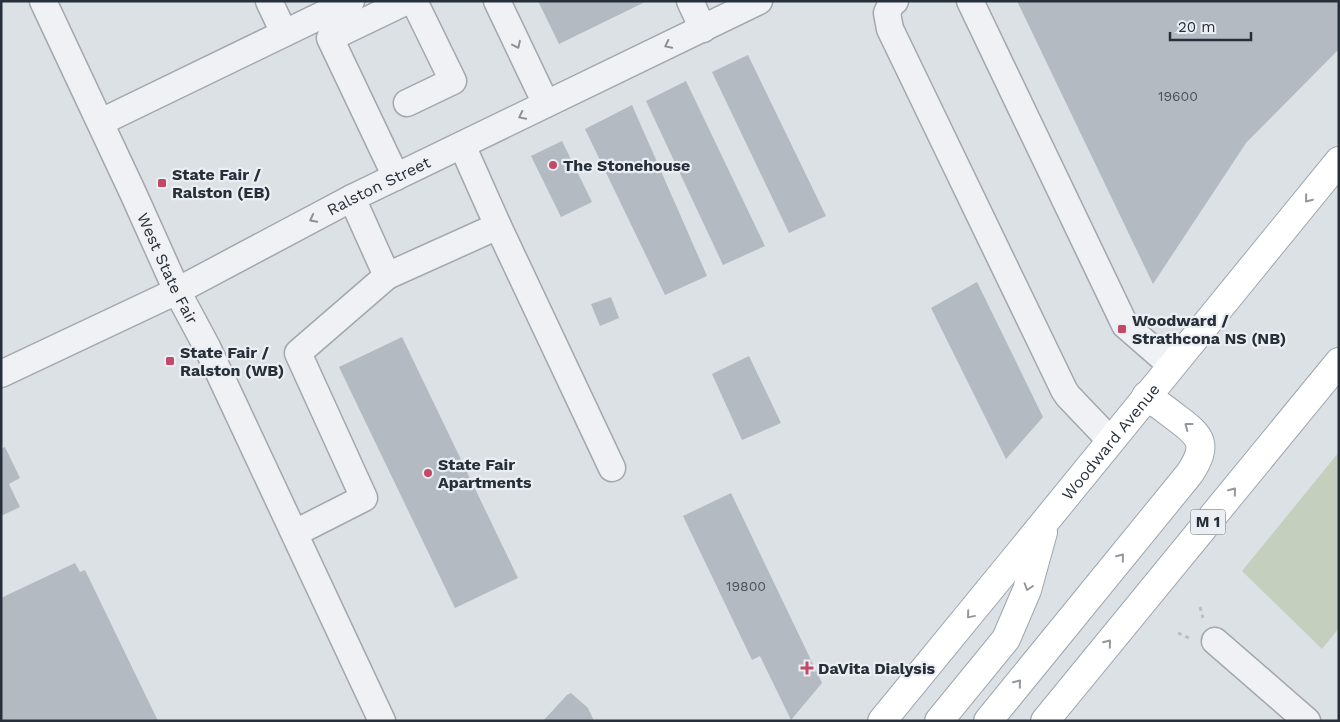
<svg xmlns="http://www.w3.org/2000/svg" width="1340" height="722" font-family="'Work Sans',sans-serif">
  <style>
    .green { fill: #c4cfbe }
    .building { fill: #b4bac2 }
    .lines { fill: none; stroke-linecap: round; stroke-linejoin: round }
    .minor-casing { stroke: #a2a8ae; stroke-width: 29 }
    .major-casing { stroke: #9da6b0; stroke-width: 30 }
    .path { stroke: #bbbfc4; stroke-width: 3; stroke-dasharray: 4 4; stroke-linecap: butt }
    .minor { stroke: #eff1f4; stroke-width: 26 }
    .major { stroke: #fff; stroke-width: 28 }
    .oneway { stroke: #8b9097 }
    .oneway2 { stroke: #93989c }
    .poi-dot { fill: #c34966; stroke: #ebeff3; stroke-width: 2 }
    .labels { text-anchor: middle; stroke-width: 4.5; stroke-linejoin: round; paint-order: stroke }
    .number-label { font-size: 14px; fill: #4a525c }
    .shield { fill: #ebeff3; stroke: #626972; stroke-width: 1 }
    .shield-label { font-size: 15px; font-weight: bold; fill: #27303a }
    .poi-label { font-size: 16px; font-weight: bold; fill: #27303a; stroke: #ebeff3; text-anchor: start }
    .street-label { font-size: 16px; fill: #27303a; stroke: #ebeff3 }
  </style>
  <rect width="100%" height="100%" fill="#dce1e5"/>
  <!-- green -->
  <polygon class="green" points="1339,452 1339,628 1322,649 1242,571"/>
  <!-- building -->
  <g class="building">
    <polygon points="538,1 647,1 559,44"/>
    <polygon points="1017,1 1339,1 1339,49 1246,143 1153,284"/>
    <polygon points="748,55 826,216 789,233 712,72"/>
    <polygon points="686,81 765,246 723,265 646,101"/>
    <polygon points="632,105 707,276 665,295 585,129"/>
    <polygon points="562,141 592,202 561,217 531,156"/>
    <polygon points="977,282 1043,417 1006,459 931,308"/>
    <polygon points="611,297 619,318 600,326 591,304"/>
    <polygon points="402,337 518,578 455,608 339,367"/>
    <polygon points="749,356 781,423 742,440 712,374"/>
    <polygon points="5,447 20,478 9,484 20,507 1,516 1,449"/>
    <polygon points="731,493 822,683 791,720 760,656 752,660 683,516"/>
    <polygon points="75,563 80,572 85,570 158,721 1,721 1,598"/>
    <polygon points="571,693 588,708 594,721 543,721 567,695"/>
  </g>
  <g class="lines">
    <!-- minor casing -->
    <g class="minor-casing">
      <g id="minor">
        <path id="s1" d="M 43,1 L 133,193 L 177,291 L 207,347 L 382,721"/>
        <polyline points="269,1 284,33"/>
        <polyline points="497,1 546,104"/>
        <polyline points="690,1 703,29"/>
        <polyline points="895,1 892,2 887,13 890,29 1064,390 1068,396 1110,440"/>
        <polyline points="970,1 1125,325 1171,365"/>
        <polyline points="407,103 453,81 414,1"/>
        <polyline points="101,122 351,1"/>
        <polyline points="462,145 498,226 612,468"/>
        <polyline points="396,177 330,38 407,1"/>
        <polyline points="387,276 498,226"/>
        <path id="s2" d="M 1,374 L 177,291 L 352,198 L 759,1"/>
        <polyline points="295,533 364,498 298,353 387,276 352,198"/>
        <polyline points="1215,641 1307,721"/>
      </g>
    </g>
    <!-- major casing -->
    <g class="major-casing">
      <g id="major">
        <path id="s3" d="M 882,721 C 1035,535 1186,348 1339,161"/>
        <polyline points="939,721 1006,639 1027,590 1043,532"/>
        <path d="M 988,721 L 1190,473 C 1208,445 1202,437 1178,419 C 1168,411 1157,403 1146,396"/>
        <polyline points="1045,721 1339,362"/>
      </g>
    </g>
    <!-- path -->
    <g class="path">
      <polyline points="1200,607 1203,618"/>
      <polyline points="1178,633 1189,638"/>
    </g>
    <!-- minor -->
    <use href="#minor" class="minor"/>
    <!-- major -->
    <use href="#major" class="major"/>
  </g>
  <!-- one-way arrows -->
  <defs><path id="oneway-chevron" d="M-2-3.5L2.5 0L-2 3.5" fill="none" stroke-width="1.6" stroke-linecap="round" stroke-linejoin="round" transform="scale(1.25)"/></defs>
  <g class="oneway">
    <use href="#oneway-chevron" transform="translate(517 45) rotate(65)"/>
    <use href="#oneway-chevron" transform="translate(668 45) rotate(154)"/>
    <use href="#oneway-chevron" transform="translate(522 116) rotate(154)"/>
    <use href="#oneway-chevron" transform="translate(313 219) rotate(152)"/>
  </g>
  <g class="oneway2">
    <use href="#oneway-chevron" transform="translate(1308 199) rotate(129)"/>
    <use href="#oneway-chevron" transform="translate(1188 426) rotate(-143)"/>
    <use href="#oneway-chevron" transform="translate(1233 491) rotate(-51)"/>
    <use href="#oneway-chevron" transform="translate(1121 557) rotate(-51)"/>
    <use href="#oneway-chevron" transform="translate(1028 587) rotate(108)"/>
    <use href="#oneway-chevron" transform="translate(970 615) rotate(130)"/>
    <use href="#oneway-chevron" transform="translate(1108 643) rotate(-51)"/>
    <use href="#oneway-chevron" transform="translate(1018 683) rotate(-51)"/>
  </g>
  <!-- markers -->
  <g class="poi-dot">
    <circle cx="553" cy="165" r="5"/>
    <rect x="157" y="178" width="10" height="10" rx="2.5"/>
    <rect x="1117" y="324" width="10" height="10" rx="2.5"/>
    <rect x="165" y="356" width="10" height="10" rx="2.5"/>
    <circle cx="428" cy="473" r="5"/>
    <path d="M804.5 660.5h5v5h5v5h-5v5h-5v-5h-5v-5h5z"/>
  </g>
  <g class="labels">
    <!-- number labels -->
    <g class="number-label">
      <text x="1178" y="101">19600</text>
      <text x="746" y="591">19800</text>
    </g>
    <!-- shield labels -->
    <rect class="shield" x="1190.5" y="509.5" width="35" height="25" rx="4"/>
    <g class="shield-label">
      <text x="1208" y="527">M 1</text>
    </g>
    <!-- poi labels -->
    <g class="poi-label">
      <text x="563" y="171">The Stonehouse</text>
      <text x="172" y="180">State Fair /<tspan x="172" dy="18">Ralston (EB)</tspan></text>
      <text x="1132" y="326">Woodward /<tspan x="1132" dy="18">Strathcona NS (NB)</tspan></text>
      <text x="180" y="358">State Fair /<tspan x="180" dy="18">Ralston (WB)</tspan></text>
      <text x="438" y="470">State Fair<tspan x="438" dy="18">Apartments</tspan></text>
      <text x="818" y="674">DaVita Dialysis</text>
    </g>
    <!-- street labels -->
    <g class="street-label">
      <text dy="6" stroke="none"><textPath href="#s2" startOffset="422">Ralston Street</textPath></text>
      <text dy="6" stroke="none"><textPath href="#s1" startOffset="295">West State Fair</textPath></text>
      <text dy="6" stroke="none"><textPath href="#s3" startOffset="361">Woodward Avenue</textPath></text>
    </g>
  </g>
  <!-- border -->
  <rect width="1340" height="722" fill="none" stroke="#27303a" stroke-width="5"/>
  <!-- scale -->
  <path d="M1170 32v8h81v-8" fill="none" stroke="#27303a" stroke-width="2.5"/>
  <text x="1178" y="32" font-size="15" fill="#27303a" stroke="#ebeff3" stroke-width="4" paint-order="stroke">20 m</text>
</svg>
